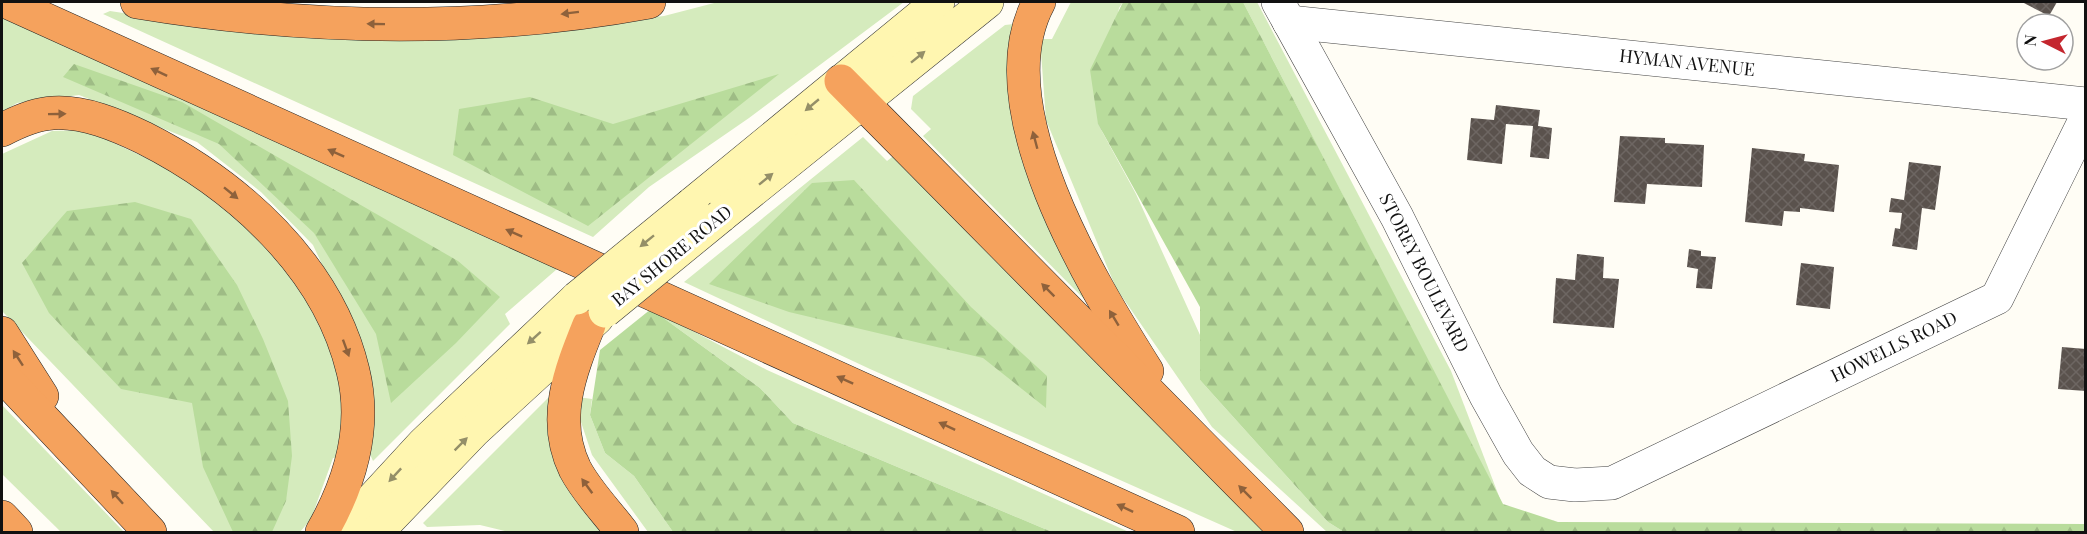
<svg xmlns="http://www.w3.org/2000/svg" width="2087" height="534" font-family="'Playfair Display',serif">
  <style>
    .grass { fill: #d5ebbd }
    .forest { fill: url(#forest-firs) }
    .building { fill: url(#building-cross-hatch) }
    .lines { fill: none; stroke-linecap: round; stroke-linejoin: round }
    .minor-casing { stroke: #444; stroke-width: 34 }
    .secondary-casing { stroke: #333; stroke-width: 34 }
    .motorway-casing { stroke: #222; stroke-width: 34 }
    .minor { stroke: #fff; stroke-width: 33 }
    .secondary { stroke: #fff6b0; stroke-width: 33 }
    .motorway { stroke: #f5a25d; stroke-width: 33 }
    .secondary-bridge-casing { stroke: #333; stroke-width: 34; stroke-linecap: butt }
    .secondary-bridge { stroke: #fff6b0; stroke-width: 33 }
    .oneway { fill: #8e613b }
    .oneway2 { fill: #948f68 }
    .labels { text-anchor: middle; stroke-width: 6; stroke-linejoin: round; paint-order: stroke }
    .street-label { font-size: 18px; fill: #111; stroke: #fff }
  </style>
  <defs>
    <pattern id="forest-firs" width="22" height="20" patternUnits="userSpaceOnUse" patternTransform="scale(1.5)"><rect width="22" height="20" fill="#b9dc9c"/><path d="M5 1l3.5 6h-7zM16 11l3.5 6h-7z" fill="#9ebc85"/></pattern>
    <pattern id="building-cross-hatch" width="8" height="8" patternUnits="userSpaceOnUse" patternTransform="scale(1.5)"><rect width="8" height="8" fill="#5a524d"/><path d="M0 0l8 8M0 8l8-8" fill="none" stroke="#6d6662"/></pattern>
  </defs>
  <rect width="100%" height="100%" fill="#fffdf5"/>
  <!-- grass -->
  <g class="grass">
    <polygon points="718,2 904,2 749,118 649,187 593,237 103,14 110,11 215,27 430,41 664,16"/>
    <polygon points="1071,2 1123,2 1119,8 1098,124 1136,194 1200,335 1200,380 1328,522 1344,532 1327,532 1212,427 1116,288 1046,120 1040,39 1052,39"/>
    <polygon points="1243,2 1257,2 1451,371 1502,504"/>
    <polygon points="2,9 564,263 505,314 510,324 373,461 369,452 364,355 313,245 261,192 197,142 79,95 17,103 2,112"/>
    <polygon points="1014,24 1020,27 1089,294 1086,301 923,136 931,129 911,109 913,96 1005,25"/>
    <polygon points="86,130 189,178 248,219 324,322 347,403 342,459 333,458 311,519 300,532 214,532 2,311 2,154 52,131"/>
    <polygon points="863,137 887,161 896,154 1270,532 1237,532 870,369 684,282"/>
    <polygon points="651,309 767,370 1129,532 1052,532 793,423 760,388"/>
    <polygon points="550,396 609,532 509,532 480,525 427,527 423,523"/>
    <polygon points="578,397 592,399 590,415 605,453 634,476 673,532 648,532 592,455 580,419"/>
    <polygon points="2,405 124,532 61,532 2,474"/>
  </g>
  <!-- forest -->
  <g class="forest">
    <polygon points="1123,2 1243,2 1503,504 1558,522 2085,524 2085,532 1344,532 1328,522 1200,380 1200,307 1098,124 1090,70"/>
    <polygon points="74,64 182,102 458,261 500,297 456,343 391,403 376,334 314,233 219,144 63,77"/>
    <polygon points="779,74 588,226 453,155 459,109 530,97 613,124"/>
    <polygon points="854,180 971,307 1047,376 1046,408 983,358 789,312 709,284 812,183"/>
    <polygon points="135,202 191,219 237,285 263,339 288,401 292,456 286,501 272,532 233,532 203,467 192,403 121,389 49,313 22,263 67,211"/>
    <polygon points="651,309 760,388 793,423 1052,532 673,532 634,476 605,453 590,415 600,350"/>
  </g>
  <!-- building -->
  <g class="building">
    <polygon points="2022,2 2057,2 2049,16"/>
    <polygon points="1496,105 1540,110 1538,126 1552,128 1549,159 1530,157 1533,126 1506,124 1502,164 1467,160 1471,118 1494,120"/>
    <polygon points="1620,136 1665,138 1665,143 1704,145 1702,187 1647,184 1645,204 1614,202"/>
    <polygon points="1752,148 1805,154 1804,161 1839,165 1834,212 1800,208 1800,212 1784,211 1782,226 1745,222"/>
    <polygon points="1909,162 1941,166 1935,210 1922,208 1917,250 1892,246 1895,228 1900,229 1902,213 1889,212 1891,198 1904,200"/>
    <polygon points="1689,249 1701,251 1701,256 1716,257 1712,289 1696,288 1698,269 1687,267"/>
    <polygon points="1577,254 1604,257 1603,278 1619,279 1614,328 1553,323 1556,278 1575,280"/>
    <polygon points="1801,263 1834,267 1830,309 1796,305"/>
    <polygon points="2062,347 2086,349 2086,391 2058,389"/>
  </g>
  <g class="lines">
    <!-- minor casing -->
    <g class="minor-casing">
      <g id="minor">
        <polyline points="1278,2 1397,217 1486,396 1518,453 1532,471 1549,482 1575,485 1612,483 1997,298 2086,118"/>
        <polyline points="1289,22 2086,104"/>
      </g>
    </g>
    <!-- secondary casing -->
    <g class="secondary-casing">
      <g id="secondary">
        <polyline points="692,204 938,2"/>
        <polyline points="721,216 987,2"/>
        <polyline points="342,532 424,443 577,298"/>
        <polyline points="377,532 474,431 597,318"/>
      </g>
    </g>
    <!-- motorway casing -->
    <g class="motorway-casing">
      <g id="motorway">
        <polyline points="7,2 1178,532"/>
        <path d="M 137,2 C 306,30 480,33 649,2"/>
        <path d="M 1039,2 C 983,106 1091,282 1147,371"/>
        <polyline points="841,81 1287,532"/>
        <path d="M 2,130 C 17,122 35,114 53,113 C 84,111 117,125 144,138 C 237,185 328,266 353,371 C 367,428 350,483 322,532"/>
        <path d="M 589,325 C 570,372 551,420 575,469 C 587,492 607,512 622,532"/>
        <polyline points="2,333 42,396"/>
        <polyline points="2,375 150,532"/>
        <polyline points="2,517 16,532"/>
      </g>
    </g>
    <!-- minor -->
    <use href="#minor" class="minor"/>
    <!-- secondary -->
    <use href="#secondary" class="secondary"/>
    <!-- motorway -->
    <use href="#motorway" class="motorway"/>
    <!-- secondary-bridge casing -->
    <g class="secondary-bridge-casing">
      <g id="secondary-bridge">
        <polyline points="577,298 692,204"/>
        <polyline points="605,311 721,216"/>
      </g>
    </g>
    <!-- secondary-bridge -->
    <use href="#secondary-bridge" class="secondary-bridge"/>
  </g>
  <!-- one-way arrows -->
  <defs><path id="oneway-solid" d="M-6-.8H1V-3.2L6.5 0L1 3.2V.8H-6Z" transform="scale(1.5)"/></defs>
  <g class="oneway">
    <use href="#oneway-solid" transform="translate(570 13) rotate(173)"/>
    <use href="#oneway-solid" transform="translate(376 24) rotate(-179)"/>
    <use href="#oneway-solid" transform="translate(159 72) rotate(-155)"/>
    <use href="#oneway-solid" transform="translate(57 114) rotate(-1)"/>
    <use href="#oneway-solid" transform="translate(1035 140) rotate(-105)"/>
    <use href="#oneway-solid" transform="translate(336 153) rotate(-156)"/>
    <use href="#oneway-solid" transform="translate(231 193) rotate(39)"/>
    <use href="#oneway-solid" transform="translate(514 233) rotate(-156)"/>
    <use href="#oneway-solid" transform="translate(1048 290) rotate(-135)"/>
    <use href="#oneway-solid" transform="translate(1114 318) rotate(-121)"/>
    <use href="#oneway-solid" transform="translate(346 348) rotate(70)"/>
    <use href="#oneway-solid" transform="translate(18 358) rotate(-123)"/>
    <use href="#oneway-solid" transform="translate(845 380) rotate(-156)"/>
    <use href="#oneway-solid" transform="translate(947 426) rotate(-155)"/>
    <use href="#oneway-solid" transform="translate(587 486) rotate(-126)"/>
    <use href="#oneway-solid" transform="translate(1245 492) rotate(-135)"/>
    <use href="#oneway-solid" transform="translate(117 497) rotate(-132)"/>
    <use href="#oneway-solid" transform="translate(1125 508) rotate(-155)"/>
  </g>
  <g class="oneway2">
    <use href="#oneway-solid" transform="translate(918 57) rotate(-39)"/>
    <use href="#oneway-solid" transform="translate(812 105) rotate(140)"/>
    <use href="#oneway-solid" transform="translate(766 179) rotate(-39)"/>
    <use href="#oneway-solid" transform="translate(647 241) rotate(141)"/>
    <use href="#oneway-solid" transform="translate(534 338) rotate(138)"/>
    <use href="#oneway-solid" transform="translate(461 444) rotate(-45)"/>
    <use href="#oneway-solid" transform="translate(395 475) rotate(133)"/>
  </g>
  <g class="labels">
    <!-- street labels -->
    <g class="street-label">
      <text transform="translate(1687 63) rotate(6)" y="6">HYMAN AVENUE</text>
      <text transform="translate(672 256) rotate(-39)" y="6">BAY SHORE ROAD</text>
      <text transform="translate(1424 273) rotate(63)" y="6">STOREY BOULEVARD</text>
      <text transform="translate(1894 347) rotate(-26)" y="6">HOWELLS ROAD</text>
    </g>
  </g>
  <!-- border -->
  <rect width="2087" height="534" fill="none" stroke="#111111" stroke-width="6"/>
  <!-- north arrow -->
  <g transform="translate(2045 42) rotate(276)"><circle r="28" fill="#ffffff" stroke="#a0a0a0" stroke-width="1.5"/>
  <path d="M0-4.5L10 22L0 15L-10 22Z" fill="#c4262e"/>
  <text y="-9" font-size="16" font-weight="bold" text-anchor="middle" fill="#111111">N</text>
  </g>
</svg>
